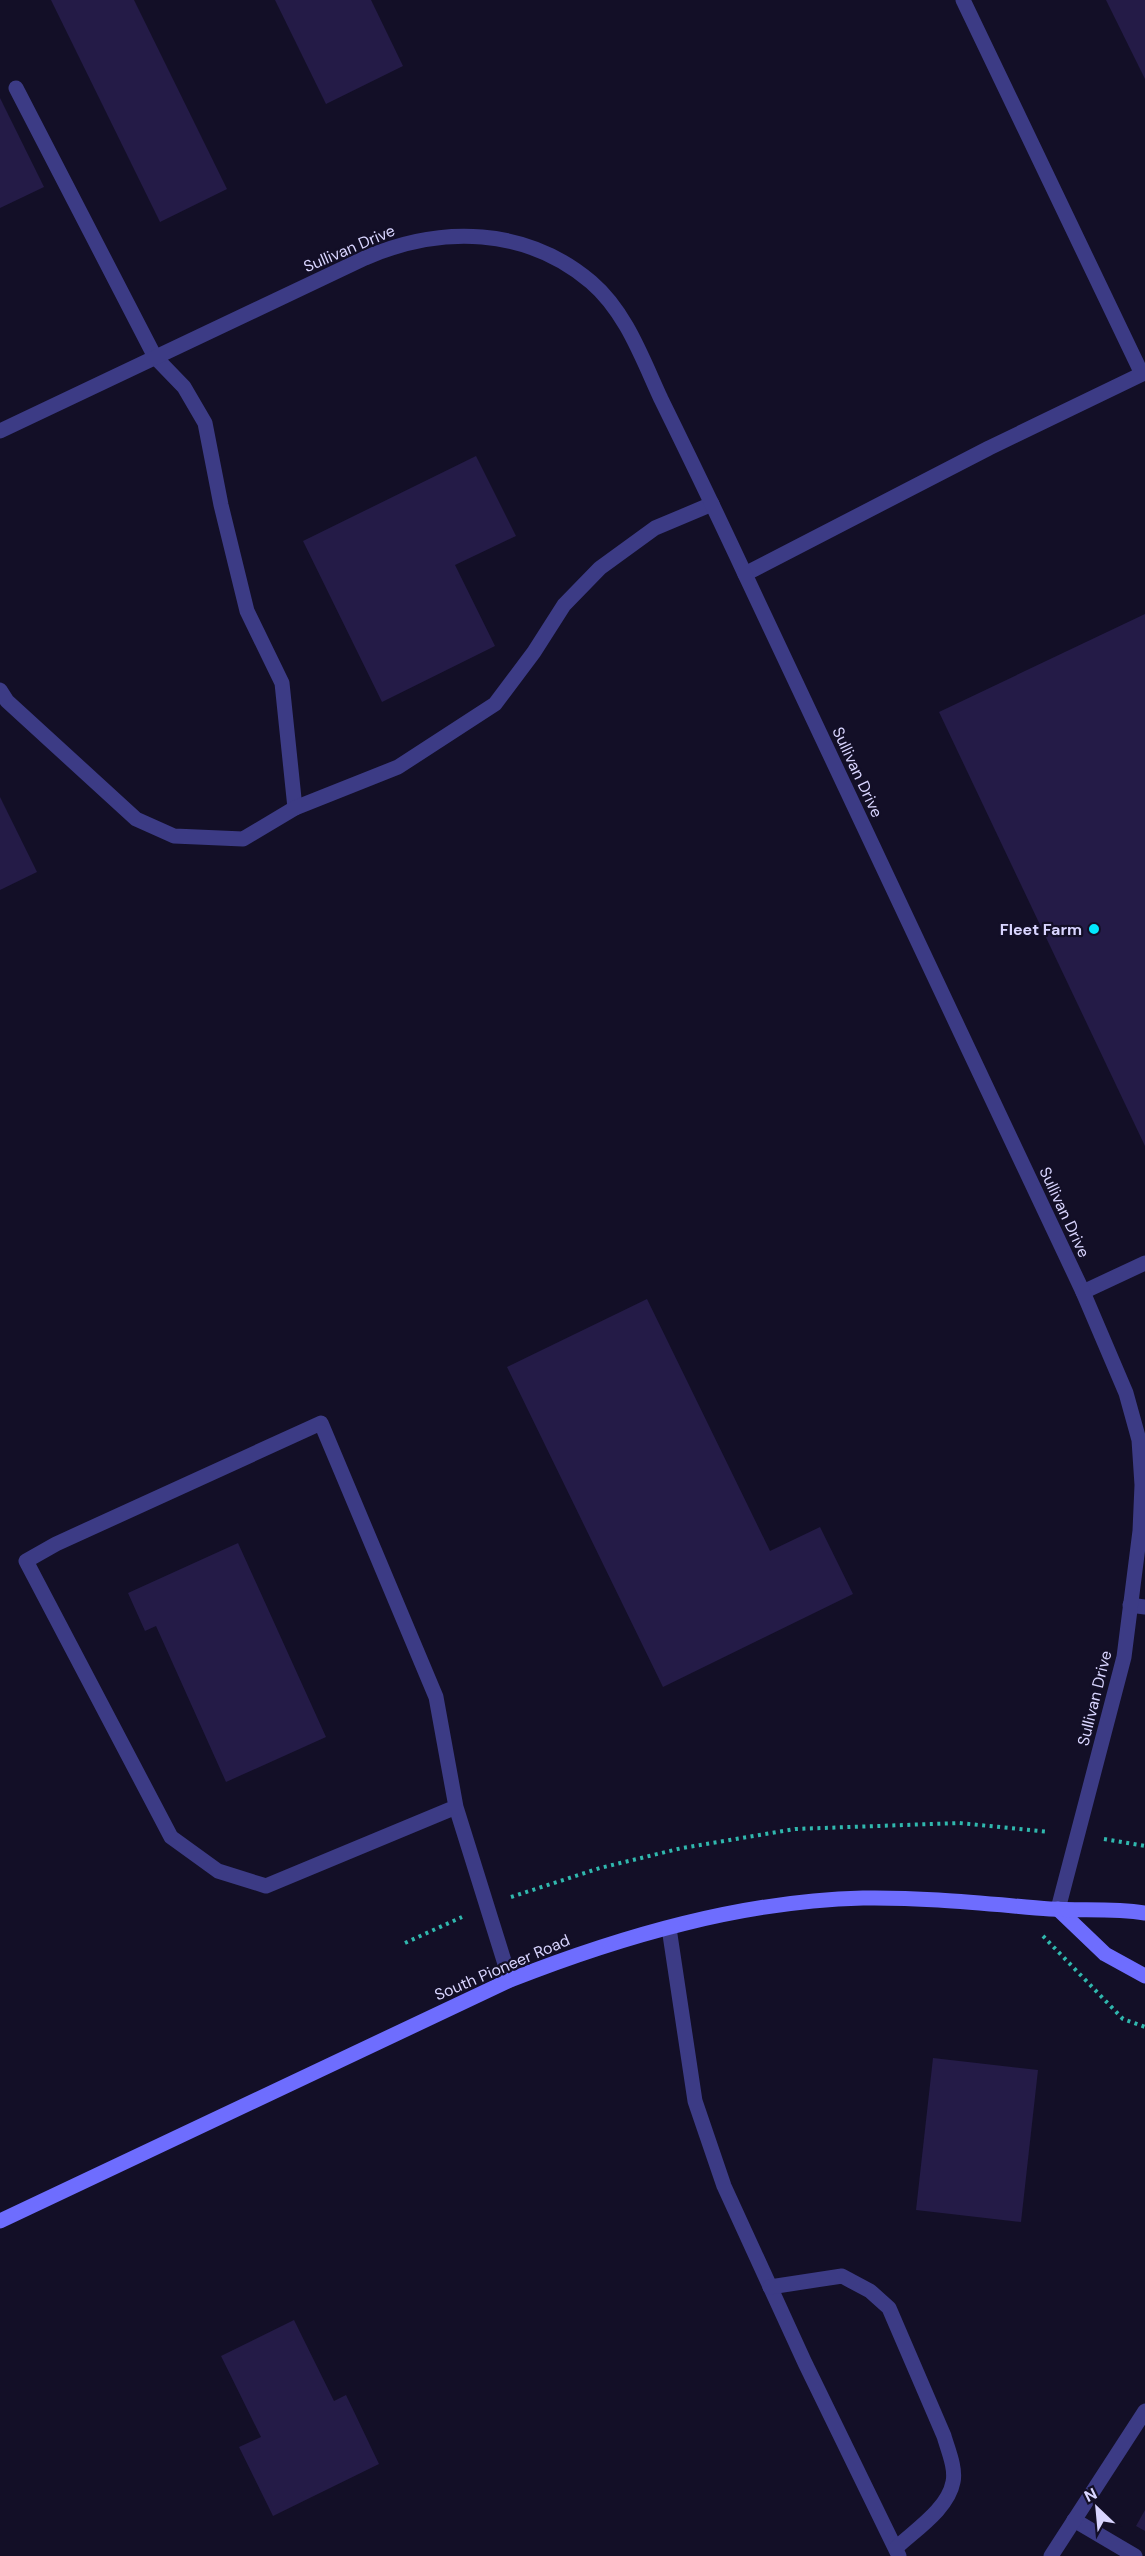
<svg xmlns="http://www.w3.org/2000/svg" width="1145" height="2556" font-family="'DM Sans',sans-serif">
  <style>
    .building { fill: #241b47 }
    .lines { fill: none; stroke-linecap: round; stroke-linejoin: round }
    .path { stroke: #30b8ae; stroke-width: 4; stroke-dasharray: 3 4.5; stroke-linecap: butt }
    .service { stroke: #3c3b85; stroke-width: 15 }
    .minor { stroke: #3c3b85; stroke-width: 15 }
    .secondary { stroke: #6e6dfe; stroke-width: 15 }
    .poi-dot { fill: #02e8fe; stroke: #130f27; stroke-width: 2 }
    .labels { text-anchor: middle; stroke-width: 4.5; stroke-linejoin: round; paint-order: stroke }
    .street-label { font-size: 16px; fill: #d9d5ff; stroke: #130f27 }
    .poi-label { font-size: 16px; font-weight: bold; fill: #d9d5ff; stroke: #130f27; text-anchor: end }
  </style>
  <rect width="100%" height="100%" fill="#130f27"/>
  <!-- building -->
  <g class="building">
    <polygon points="51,0 134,0 227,189 160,222"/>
    <polygon points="275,0 371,0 403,66 326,104"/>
    <polygon points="1106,0 1145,0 1145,79"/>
    <polygon points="0,98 44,187 0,208"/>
    <polygon points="476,456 516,536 455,565 495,646 382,702 303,541"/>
    <polygon points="1145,614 1145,1146 939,712"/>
    <polygon points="0,797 37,872 0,890"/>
    <polygon points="647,1299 770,1551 820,1527 853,1594 663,1687 507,1367"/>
    <polygon points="238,1543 326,1737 226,1782 156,1626 145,1631 128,1593"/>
    <polygon points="933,2058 1038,2070 1021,2222 916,2210"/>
    <polygon points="294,2320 334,2401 346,2395 379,2464 273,2516 239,2447 261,2437 221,2356"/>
    <polygon points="1145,2510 1145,2531 1136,2526"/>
  </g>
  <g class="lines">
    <!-- path -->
    <g class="path">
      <polyline points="1104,1839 1145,1846"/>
      <polyline points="511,1897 600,1868 682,1848 795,1829 959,1823 1049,1832"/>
      <polyline points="1043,1936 1123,2019 1145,2027"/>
      <polyline points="405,1943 462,1917"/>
    </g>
    <!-- service -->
    <g class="service">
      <polyline points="16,88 155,357 184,387 205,423 221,505 247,611 282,683 295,808"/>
      <polyline points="745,574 989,448 1142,374 963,0"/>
      <polyline points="0,690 7,701 136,819 174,836 243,839 295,808 398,767 495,704 534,652 564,605 600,568 655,528 712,504"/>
      <polyline points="1083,1292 1145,1263"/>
      <polyline points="1130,1605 1145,1607"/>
      <polyline points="456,1807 266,1886 218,1871 171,1837 26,1561 56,1544 321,1423 436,1697 456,1807 510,1980"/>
      <polyline points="669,1928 695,2101 724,2186 805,2363 899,2556"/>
      <path d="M 770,2287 L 842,2276 L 870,2291 L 889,2308 L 944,2436 C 948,2450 956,2468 953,2482 C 948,2509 915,2530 896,2548"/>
      <polyline points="1074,2520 1135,2556"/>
      <polyline points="1051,2556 1145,2411"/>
    </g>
    <!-- minor -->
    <path class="minor" d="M 0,431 L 365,258 C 441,225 526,227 591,282 C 626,312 642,358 661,399 C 689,456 717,514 744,572 C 856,812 970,1052 1083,1292 L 1126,1393 L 1139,1440 L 1142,1485 L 1140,1531 L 1124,1657 L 1058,1909"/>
    <!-- secondary -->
    <g class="secondary">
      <polyline points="1058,1909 1105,1954 1145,1976"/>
      <path d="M 0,2221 L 510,1980 C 622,1936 742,1901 863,1898 C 925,1897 988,1904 1050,1909 C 1081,1911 1113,1908 1145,1913"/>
    </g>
  </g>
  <!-- markers -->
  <circle class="poi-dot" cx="1094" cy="929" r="6"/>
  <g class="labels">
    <!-- street labels -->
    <g class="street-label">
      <text transform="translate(349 248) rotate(-23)" y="6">Sullivan Drive</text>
      <text transform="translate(858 772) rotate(65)" y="6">Sullivan Drive</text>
      <text transform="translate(1065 1212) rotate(65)" y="6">Sullivan Drive</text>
      <text transform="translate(1094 1698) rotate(-76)" y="6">Sullivan Drive</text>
      <text transform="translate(502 1967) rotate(-23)" y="6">South Pioneer Road</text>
    </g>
    <!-- poi labels -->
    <g class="poi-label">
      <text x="1082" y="935">Fleet Farm</text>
    </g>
  </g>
  <!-- north arrow -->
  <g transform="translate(1097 2508) rotate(334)" stroke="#130f27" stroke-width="4.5" paint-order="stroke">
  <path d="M0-4.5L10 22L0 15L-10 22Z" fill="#d9d5ff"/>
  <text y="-9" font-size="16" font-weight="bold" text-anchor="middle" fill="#d9d5ff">N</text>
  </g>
</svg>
